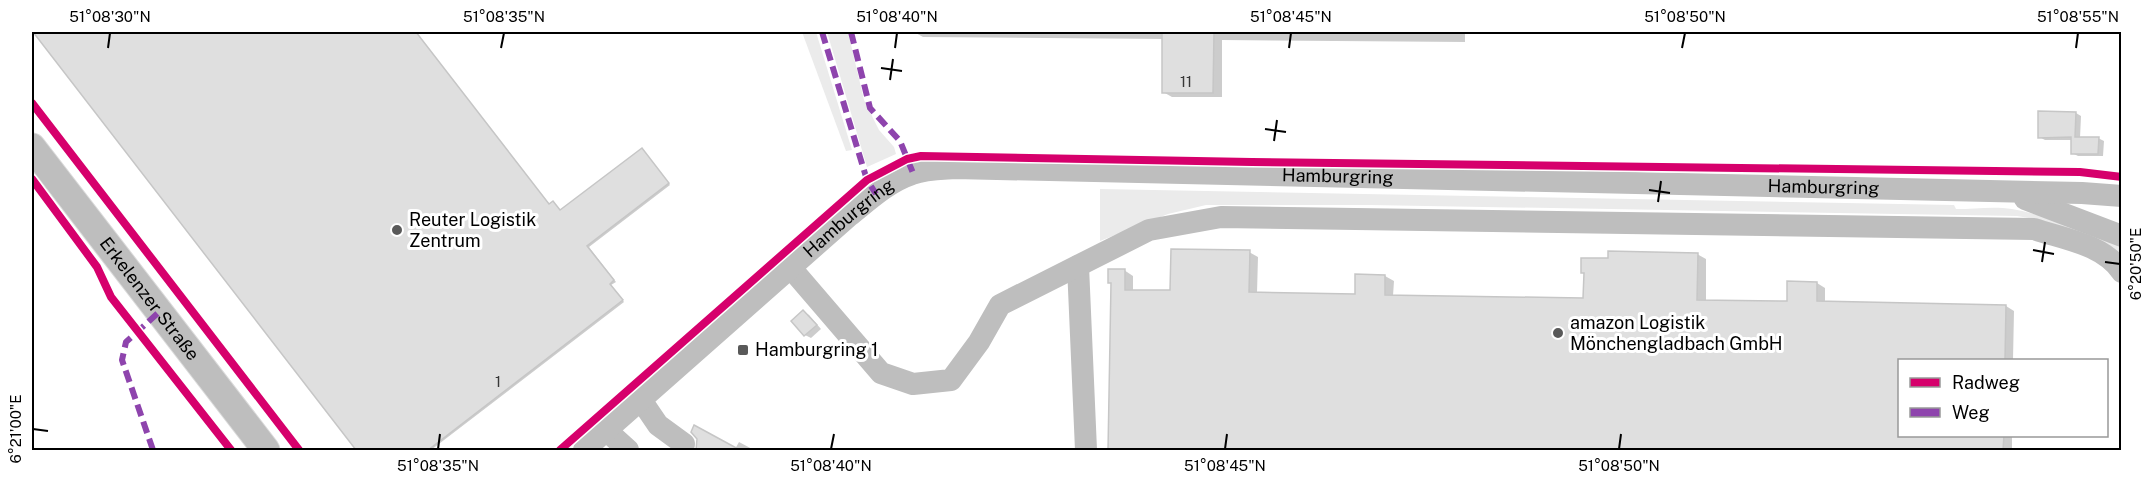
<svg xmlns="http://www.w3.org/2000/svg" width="2153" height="482" font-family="'Public Sans',sans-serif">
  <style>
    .green { fill: #ebebeb }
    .shadow { fill: #0003 }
    .building { fill: #dfdfdf; stroke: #c6c6c6; stroke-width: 1.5 }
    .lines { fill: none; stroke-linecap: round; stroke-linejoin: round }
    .major-casing { stroke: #dbdbdb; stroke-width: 29 }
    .minor { stroke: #bebebe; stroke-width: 22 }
    .major { stroke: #bebebe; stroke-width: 27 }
    .quiet { stroke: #8e44ad; stroke-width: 6; stroke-dasharray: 12 6; stroke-linecap: butt }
    .cycleway-casing { stroke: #fff; stroke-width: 11 }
    .cycleway { stroke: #d6006c; stroke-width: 8 }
    .ticks { fill: none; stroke: #000; stroke-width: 2 }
    .poi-dot { fill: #595959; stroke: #fff; stroke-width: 2 }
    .labels { text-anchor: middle; stroke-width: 6; stroke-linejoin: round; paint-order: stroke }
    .number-label { font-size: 15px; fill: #383838 }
    .street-label { font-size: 18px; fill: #000; stroke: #fff }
    .poi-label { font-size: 18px; fill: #000; stroke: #fff; text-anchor: start }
    .neatline { fill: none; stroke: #000; stroke-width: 2 }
    .ticks-label { font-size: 15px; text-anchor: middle; fill: #000 }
  </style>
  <rect width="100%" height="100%" fill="#fff"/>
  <!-- green -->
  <g class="green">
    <polygon points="802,32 816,32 852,150 846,151"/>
    <polygon points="827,32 848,32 864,100 879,130 894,147 896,154 867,167"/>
    <path d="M 1100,189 L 1954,205 L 1956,209 C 1974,209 1994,206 2012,209 C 2042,214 2094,233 2121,247 L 2122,255 L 2029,218 L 2017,216 L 1370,205 L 1206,205 L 1168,214 L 1100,241 Z"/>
  </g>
  <!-- shadow -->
  <g class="shadow">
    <polygon points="35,32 416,32 550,205 553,203 561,212 642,150 670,185 589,247 616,282 611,285 624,302 431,450 358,450"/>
    <polygon points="914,32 1465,32 1465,42 1222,40 1222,97 1172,97 1163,92 1164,39 923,37"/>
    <polygon points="2076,113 2081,116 2080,138 2098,138 2104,141 2103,156 2078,156 2072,153 2072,140 2045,140 2039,137"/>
    <polygon points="1249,252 1258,257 1257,293 1356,295 1385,276 1394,281 1393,296 1585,300 1697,254 1706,259 1706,302 1788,303 1817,283 1825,288 1825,303 2006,306 2014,311 2013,360 1900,360 1900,436 2012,436 2012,450 1109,450 1112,284 1110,282 1124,270 1133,276 1133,291 1172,292"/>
    <polygon points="804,312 809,315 821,329 811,338 805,335"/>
    <polygon points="739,442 754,450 697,450 699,446 735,449"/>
  </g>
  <!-- building -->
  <g class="building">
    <polygon points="33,32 416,32 549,204 553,201 560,210 642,148 669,183 587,246 614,280 610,284 623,300 428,450 356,450"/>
    <polygon points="1162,32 1214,32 1213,93 1162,93"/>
    <polygon points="2038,111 2076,112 2075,137 2099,137 2098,154 2071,154 2071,137 2038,138"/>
    <polygon points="1171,249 1250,250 1249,292 1355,294 1355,274 1385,275 1385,295 1583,298 1584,273 1581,273 1581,258 1608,258 1608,251 1698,253 1697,300 1787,301 1787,281 1817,282 1817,301 2006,305 2005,360 1899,360 1899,435 2004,435 2003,450 1108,450 1111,283 1108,283 1108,269 1125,269 1125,290 1170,290"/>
    <polygon points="803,310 817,325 804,336 791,321"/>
    <polygon points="694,425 740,450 696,450 697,439 691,432"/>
  </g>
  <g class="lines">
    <!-- major casing -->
    <g class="major-casing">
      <g id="major">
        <path id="s2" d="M 32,147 L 266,450"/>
      </g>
    </g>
    <!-- minor -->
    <g class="minor">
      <polyline points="2025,199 2122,236"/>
      <polyline points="1078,266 1086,450"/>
      <path d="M 790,267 L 881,373 L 913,384 L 951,380 L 979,342 L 1000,305 L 1149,230 L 1221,217 L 2034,229 C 2064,239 2103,244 2122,272"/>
      <polyline points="641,400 658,425 684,444"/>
      <polyline points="607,431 628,450"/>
      <path id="s1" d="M 584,450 L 849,216 C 869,200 888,182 912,174 C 925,169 941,169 955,168 L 2082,193 L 2122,196"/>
    </g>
    <!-- major -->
    <use href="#major" class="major"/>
    <!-- quiet -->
    <g class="quiet">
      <polyline points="822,32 867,180 876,194"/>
      <polyline points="851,32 870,108 900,141 913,173"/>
      <polyline points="153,450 122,360 126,342 158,313"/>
    </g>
    <!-- cycleway casing -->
    <g class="cycleway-casing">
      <g id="cycleway">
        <polyline points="32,103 299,450"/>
        <polyline points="32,179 97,267 111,297 231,450"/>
        <polyline points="560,450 867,180 907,159 921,156 1252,162 2080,172 2122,177"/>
      </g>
    </g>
    <!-- cycleway -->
    <use href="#cycleway" class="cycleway"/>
  </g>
  <!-- ticks -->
  <path class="ticks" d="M 108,48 L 110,33M 501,48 L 504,33M 895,48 L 897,33M 1289,48 L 1291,33M 1682,48 L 1685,33M 2076,48 L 2078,33M 881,68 L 902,71M 890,80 L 893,59M 1265,129 L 1286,132M 1274,141 L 1277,120M 1649,190 L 1670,193M 1658,202 L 1661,181M 2033,250 L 2054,254M 2042,262 L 2045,242M 2105,262 L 2120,264M 33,429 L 48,431M 438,449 L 440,434M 831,449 L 834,434M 1225,449 L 1227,434M 1619,449 L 1621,434"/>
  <!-- markers -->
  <g class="poi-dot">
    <circle cx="397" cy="230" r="6"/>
    <circle cx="1558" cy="333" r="6"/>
    <rect x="737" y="344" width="12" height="12" rx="3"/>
  </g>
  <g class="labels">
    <!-- number labels -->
    <g class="number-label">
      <text x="1186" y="87">11</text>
      <text x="498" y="387">1</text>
    </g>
    <!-- street labels -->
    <g class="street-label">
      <text dy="6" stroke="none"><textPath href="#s1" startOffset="856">Hamburgring</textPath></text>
      <text dy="6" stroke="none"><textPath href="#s1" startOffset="1342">Hamburgring</textPath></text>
      <text dy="6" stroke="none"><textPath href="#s1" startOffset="352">Hamburgring</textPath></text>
      <text dy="6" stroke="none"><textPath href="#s2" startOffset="192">Erkelenzer Straße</textPath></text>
    </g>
    <!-- poi labels -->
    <g class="poi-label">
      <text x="409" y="226">Reuter Logistik<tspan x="409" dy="21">Zentrum</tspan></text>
      <text x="1570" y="329">amazon Logistik<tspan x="1570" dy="21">Mönchengladbach GmbH</tspan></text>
      <text x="755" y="356">Hamburgring 1</text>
    </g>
  </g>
  <!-- border -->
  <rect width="2153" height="482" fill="none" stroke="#ffffff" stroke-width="66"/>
  <!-- legend -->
  <rect x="1898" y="359" width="210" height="78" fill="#ffffff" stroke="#999999" stroke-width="1.5"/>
  <rect x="1910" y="378" width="30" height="9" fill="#d6006c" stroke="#999999" stroke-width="1.5"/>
  <text x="1952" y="389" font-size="18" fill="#000000">Radweg</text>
  <rect x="1910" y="408" width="30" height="9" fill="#8e44ad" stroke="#999999" stroke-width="1.5"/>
  <text x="1952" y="419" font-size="18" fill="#000000">Weg</text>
  <rect x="33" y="33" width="2087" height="416" class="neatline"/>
  <g class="ticks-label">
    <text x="110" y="22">51°08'30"N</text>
    <text x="504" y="22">51°08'35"N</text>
    <text x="897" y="22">51°08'40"N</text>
    <text x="1291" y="22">51°08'45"N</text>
    <text x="1685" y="22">51°08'50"N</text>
    <text x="2078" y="22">51°08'55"N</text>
    <text transform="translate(2136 264) rotate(-90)" y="5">6°20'50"E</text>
    <text transform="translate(16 429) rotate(-90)" y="5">6°21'00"E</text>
    <text x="438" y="471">51°08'35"N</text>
    <text x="831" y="471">51°08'40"N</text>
    <text x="1225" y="471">51°08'45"N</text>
    <text x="1619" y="471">51°08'50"N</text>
  </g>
</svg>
